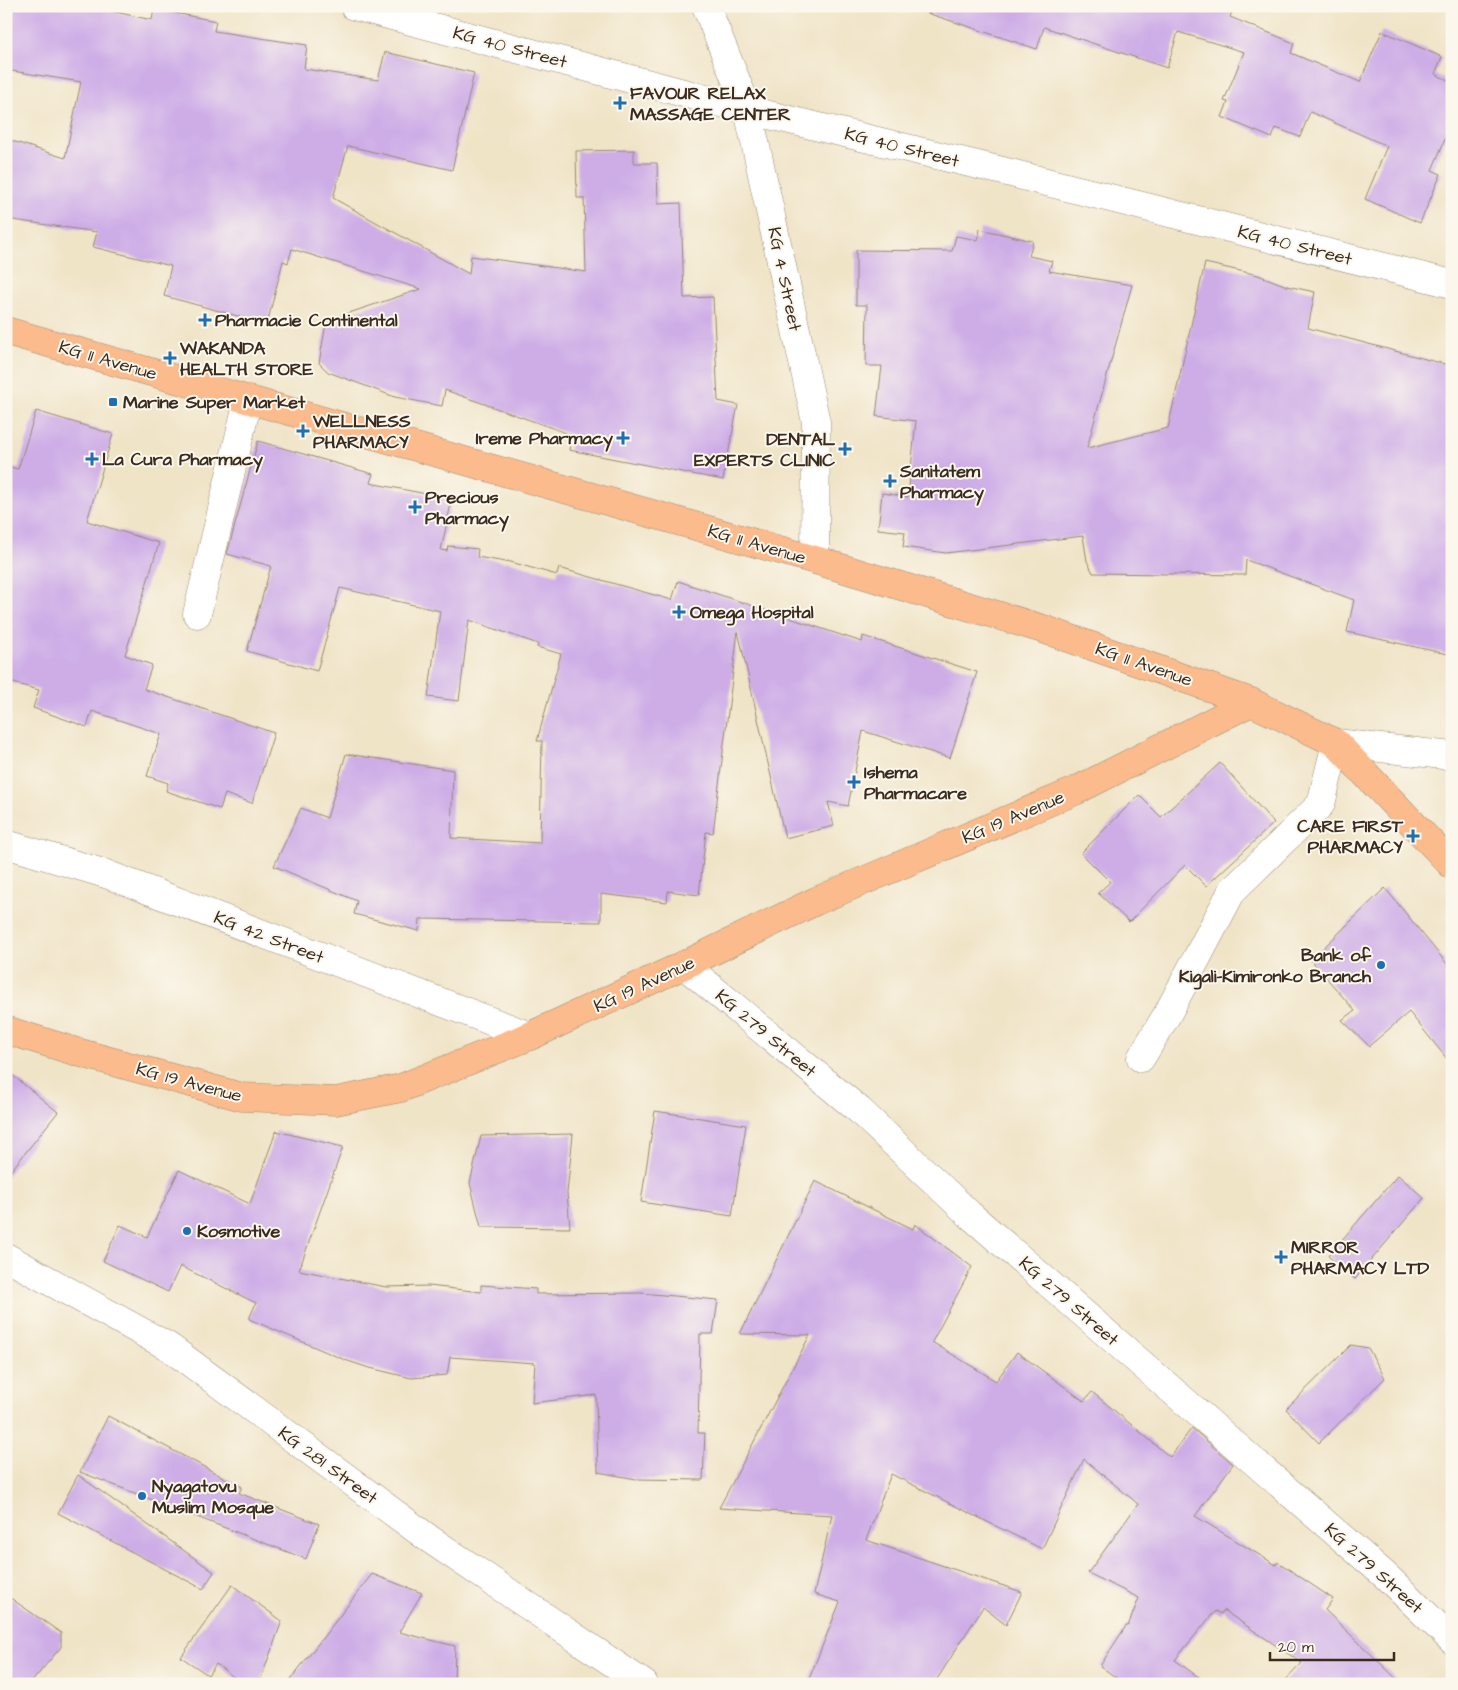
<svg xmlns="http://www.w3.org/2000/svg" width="1458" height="1690" font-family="'Architects Daughter',sans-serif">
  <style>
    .building { fill: #ceade7 }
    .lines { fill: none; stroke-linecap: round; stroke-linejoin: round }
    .minor-casing { stroke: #968772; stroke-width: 29 }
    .major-casing { stroke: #968772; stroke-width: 29 }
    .minor { stroke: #fff; stroke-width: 28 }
    .major { stroke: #fbbb8c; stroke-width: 28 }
    .poi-dot { fill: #1f6fb2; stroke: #fbf7ec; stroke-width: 2 }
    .labels { text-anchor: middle; stroke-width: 4; stroke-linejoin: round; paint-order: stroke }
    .street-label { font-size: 18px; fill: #3b2a1e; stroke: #fbf7ec }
    .poi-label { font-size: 18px; font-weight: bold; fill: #3b2a1e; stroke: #fbf7ec; text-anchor: start }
  </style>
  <rect width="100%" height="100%" fill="#fbf7ec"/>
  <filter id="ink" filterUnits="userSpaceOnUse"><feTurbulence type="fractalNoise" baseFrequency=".02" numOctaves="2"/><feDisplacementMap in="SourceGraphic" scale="10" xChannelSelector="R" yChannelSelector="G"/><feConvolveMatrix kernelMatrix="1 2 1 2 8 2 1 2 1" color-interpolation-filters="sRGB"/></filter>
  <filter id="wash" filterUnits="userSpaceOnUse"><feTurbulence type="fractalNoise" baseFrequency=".0096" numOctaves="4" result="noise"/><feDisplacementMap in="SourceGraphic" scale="20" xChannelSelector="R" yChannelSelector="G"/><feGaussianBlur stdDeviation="1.12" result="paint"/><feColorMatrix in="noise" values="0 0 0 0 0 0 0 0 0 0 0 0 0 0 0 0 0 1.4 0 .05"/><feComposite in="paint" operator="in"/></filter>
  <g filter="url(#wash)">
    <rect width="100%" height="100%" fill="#f0e4c7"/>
    <g id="blocks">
      <!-- building -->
      <g class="building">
        <polygon points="6,6 88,6 152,20 154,9 216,21 214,31 307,45 304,69 378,80 385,52 474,73 452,170 348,146 333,198 469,274 471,256 586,272 584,198 577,198 576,151 634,150 634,163 657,163 658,204 681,203 684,298 713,297 718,401 738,405 723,480 569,450 572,435 445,390 442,406 395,397 328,372 319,363 325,329 331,319 421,289 292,249 288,263 283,261 267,324 164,296 171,266 93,247 97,232 6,219 6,139 65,158 81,82 6,70"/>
        <polygon points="928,6 1234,6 1230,17 1294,43 1291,53 1360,82 1382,31 1442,57 1435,74 1452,82 1452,123 1432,170 1441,174 1420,223 1365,199 1387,146 1310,112 1300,137 1276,128 1272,138 1222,117 1228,102 1224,101 1244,52 1178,32 1167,68 1044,27 1037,49 927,13"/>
        <polygon points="980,229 1033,241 1029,256 1052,261 1049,271 1132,285 1087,448 1168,428 1205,263 1258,275 1287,286 1315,292 1308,328 1452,366 1452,655 1347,632 1354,600 1246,560 1245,575 1093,573 1087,561 1083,536 946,553 903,547 905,532 878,529 882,493 908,497 916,421 876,416 882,366 866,366 867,305 856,305 856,250 952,251 956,236 978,240"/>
        <polygon points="36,411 113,434 87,521 159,543 125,655 152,665 144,689 274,733 252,803 225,794 220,809 166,791 168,783 147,776 161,734 92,711 87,727 33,708 39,690 6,681 6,466 18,469"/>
        <polygon points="258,441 373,474 370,483 452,499 441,550 447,551 448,546 478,549 477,557 506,562 507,561 557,575 559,568 672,600 678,581 862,642 863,636 977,672 950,758 863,731 848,806 828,802 834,826 785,838 738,631 713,833 706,832 699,895 668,891 667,902 601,894 601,922 420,919 419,931 354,914 357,901 274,866 301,808 327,818 346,754 453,770 451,838 540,843 542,741 537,741 561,654 537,647 538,644 469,620 459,701 428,697 440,611 340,588 317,671 247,651 271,566 227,554"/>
        <polygon points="1220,763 1274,823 1206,886 1185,865 1129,922 1098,893 1110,882 1081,853 1139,795 1161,817"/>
        <polygon points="1385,888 1452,970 1452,1065 1409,1012 1369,1046 1342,1020 1355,1011 1311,960"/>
        <polygon points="6,1070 58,1112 6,1177"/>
        <polygon points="655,1111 746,1125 732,1216 641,1202"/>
        <polygon points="276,1131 343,1147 299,1270 386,1287 429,1286 481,1292 481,1285 536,1289 536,1294 641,1293 718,1300 713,1334 700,1334 698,1433 705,1433 703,1480 636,1479 598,1472 596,1395 532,1403 535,1363 450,1357 447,1375 411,1378 366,1367 345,1360 249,1319 256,1303 180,1266 168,1292 103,1261 120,1225 147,1237 179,1170 250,1204"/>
        <polygon points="573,1134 567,1193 570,1228 481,1227 470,1183 481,1136"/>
        <polygon points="1398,1175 1424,1198 1355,1279 1328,1256"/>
        <polygon points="815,1181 913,1229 915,1224 972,1267 932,1342 996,1381 1017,1352 1084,1401 1092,1392 1170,1457 1192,1428 1233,1464 1195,1516 1276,1565 1278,1562 1333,1599 1325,1610 1402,1684 1282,1684 1302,1663 1223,1610 1221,1614 1215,1611 1175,1660 1208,1684 1125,1684 1100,1666 1126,1626 1128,1626 1139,1598 1088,1573 1138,1504 1084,1459 1042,1549 891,1474 866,1540 1022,1592 1006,1625 983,1607 934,1684 807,1684 840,1602 814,1594 832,1515 719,1508 810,1335 740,1334"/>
        <polygon points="1351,1345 1368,1348 1385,1378 1319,1443 1286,1409"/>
        <polygon points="108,1416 242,1487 239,1493 319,1524 306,1559 80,1472"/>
        <polygon points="78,1475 214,1572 203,1589 58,1513"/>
        <polygon points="372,1574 422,1593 399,1632 455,1646 454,1684 287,1684"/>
        <polygon points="232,1585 282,1621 259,1684 243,1684 216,1664 208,1675 181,1657"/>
        <polygon points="6,1595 61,1633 61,1647 30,1684 6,1684"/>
      </g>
    </g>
  </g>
  <g filter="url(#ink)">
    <use href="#blocks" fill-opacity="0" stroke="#968772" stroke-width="1"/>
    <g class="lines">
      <!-- minor casing -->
      <g class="minor-casing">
        <g id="minor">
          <polyline points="354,6 748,110 1007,172 1452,284"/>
          <polyline points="706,6 748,110 816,422 815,560"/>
          <polyline points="197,614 248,400"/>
          <polyline points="6,844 106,874 530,1036"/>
          <polyline points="684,965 859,1110 969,1214 1387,1577 1452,1640"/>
          <polyline points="1141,1058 1168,1013 1232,891 1321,804 1336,743 1452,756"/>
          <polyline points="6,1257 169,1347 428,1538 644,1684"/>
        </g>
      </g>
      <!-- major casing -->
      <g class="major-casing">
        <g id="major">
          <polyline points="6,331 815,560 1043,629 1251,702 1336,743 1452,865"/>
          <polyline points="6,1030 77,1052 242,1097 336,1101 401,1088 530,1036 684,965 816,901 1075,791 1251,702"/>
        </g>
      </g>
      <!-- minor -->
      <use href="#minor" class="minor"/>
      <!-- major -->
      <use href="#major" class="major"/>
    </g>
  </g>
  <!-- markers -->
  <g class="poi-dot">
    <path d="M617.5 95.5h5v5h5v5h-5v5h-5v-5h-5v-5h5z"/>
    <path d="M202.5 312.5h5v5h5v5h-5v5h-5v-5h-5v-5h5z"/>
    <path d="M167.5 350.5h5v5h5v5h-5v5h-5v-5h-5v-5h5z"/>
    <rect x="108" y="397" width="10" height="10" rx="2.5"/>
    <path d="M300.5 423.5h5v5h5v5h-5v5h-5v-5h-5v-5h5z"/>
    <path d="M620.5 430.5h5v5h5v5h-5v5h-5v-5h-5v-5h5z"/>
    <path d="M842.5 441.5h5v5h5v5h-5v5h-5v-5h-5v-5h5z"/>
    <path d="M89.5 451.5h5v5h5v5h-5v5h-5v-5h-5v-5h5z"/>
    <path d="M887.5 473.5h5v5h5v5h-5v5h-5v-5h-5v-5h5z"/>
    <path d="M412.5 499.5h5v5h5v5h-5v5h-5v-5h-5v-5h5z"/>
    <path d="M676.5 604.5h5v5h5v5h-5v5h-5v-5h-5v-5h5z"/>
    <path d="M851.5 774.5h5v5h5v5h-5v5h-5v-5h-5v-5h5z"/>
    <path d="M1410.5 828.5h5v5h5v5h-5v5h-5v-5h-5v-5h5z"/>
    <circle cx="1381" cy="965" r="5"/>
    <circle cx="187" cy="1231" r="5"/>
    <path d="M1278.5 1249.5h5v5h5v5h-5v5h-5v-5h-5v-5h5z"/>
    <circle cx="142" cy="1496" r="5"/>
  </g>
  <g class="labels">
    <!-- street labels -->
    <g class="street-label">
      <text transform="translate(510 47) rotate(15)" y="6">KG 40 Street</text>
      <text transform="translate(902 147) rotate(14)" y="6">KG 40 Street</text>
      <text transform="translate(1295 245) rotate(14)" y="6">KG 40 Street</text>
      <text transform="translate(785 279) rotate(78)" y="6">KG 4 Street</text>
      <text transform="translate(108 360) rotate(16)" y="6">KG 11 Avenue</text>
      <text transform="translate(757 544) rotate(16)" y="6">KG 11 Avenue</text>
      <text transform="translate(1144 664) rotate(19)" y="6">KG 11 Avenue</text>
      <text transform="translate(1013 817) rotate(-23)" y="6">KG 19 Avenue</text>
      <text transform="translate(269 937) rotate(21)" y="6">KG 42 Street</text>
      <text transform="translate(644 984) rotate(-25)" y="6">KG 19 Avenue</text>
      <text transform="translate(766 1033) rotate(40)" y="6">KG 279 Street</text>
      <text transform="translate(189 1082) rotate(15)" y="6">KG 19 Avenue</text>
      <text transform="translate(1069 1301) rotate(41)" y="6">KG 279 Street</text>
      <text transform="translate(328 1465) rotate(36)" y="6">KG 281 Street</text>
      <text transform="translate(1374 1568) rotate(42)" y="6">KG 279 Street</text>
    </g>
    <!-- poi labels -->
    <g class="poi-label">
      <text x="630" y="99">FAVOUR RELAX<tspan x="630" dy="21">MASSAGE CENTER</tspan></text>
      <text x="215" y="326">Pharmacie Continental</text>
      <text x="180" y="354">WAKANDA<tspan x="180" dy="21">HEALTH STORE</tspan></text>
      <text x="123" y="408">Marine Super Market</text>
      <text x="313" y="427">WELLNESS<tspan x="313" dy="21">PHARMACY</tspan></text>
      <text x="613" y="444" text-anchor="end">Ireme Pharmacy</text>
      <text x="835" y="445" text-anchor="end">DENTAL<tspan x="835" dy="21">EXPERTS CLINIC</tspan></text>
      <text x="102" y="465">La Cura Pharmacy</text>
      <text x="900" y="477">Sanitatem<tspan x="900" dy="21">Pharmacy</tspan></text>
      <text x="425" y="503">Precious<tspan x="425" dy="21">Pharmacy</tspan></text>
      <text x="690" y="618">Omega Hospital</text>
      <text x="864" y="778">Ishema<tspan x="864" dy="21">Pharmacare</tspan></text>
      <text x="1403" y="832" text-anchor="end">CARE FIRST<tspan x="1403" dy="21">PHARMACY</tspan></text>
      <text x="1371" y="961" text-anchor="end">Bank of<tspan x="1371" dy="21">Kigali-Kimironko Branch</tspan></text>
      <text x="197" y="1237">Kosmotive</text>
      <text x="1291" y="1253">MIRROR<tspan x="1291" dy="21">PHARMACY LTD</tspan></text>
      <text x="152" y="1492">Nyagatovu<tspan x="152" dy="21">Muslim Mosque</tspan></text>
    </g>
  </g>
  <!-- margin -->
  <rect width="1458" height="1690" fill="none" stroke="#fbf7ec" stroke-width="25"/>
  <!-- scale -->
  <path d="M1270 1652v8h124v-8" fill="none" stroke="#3b2a1e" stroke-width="2.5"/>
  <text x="1278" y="1652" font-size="15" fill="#3b2a1e" stroke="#fbf7ec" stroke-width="4" paint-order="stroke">20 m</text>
</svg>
